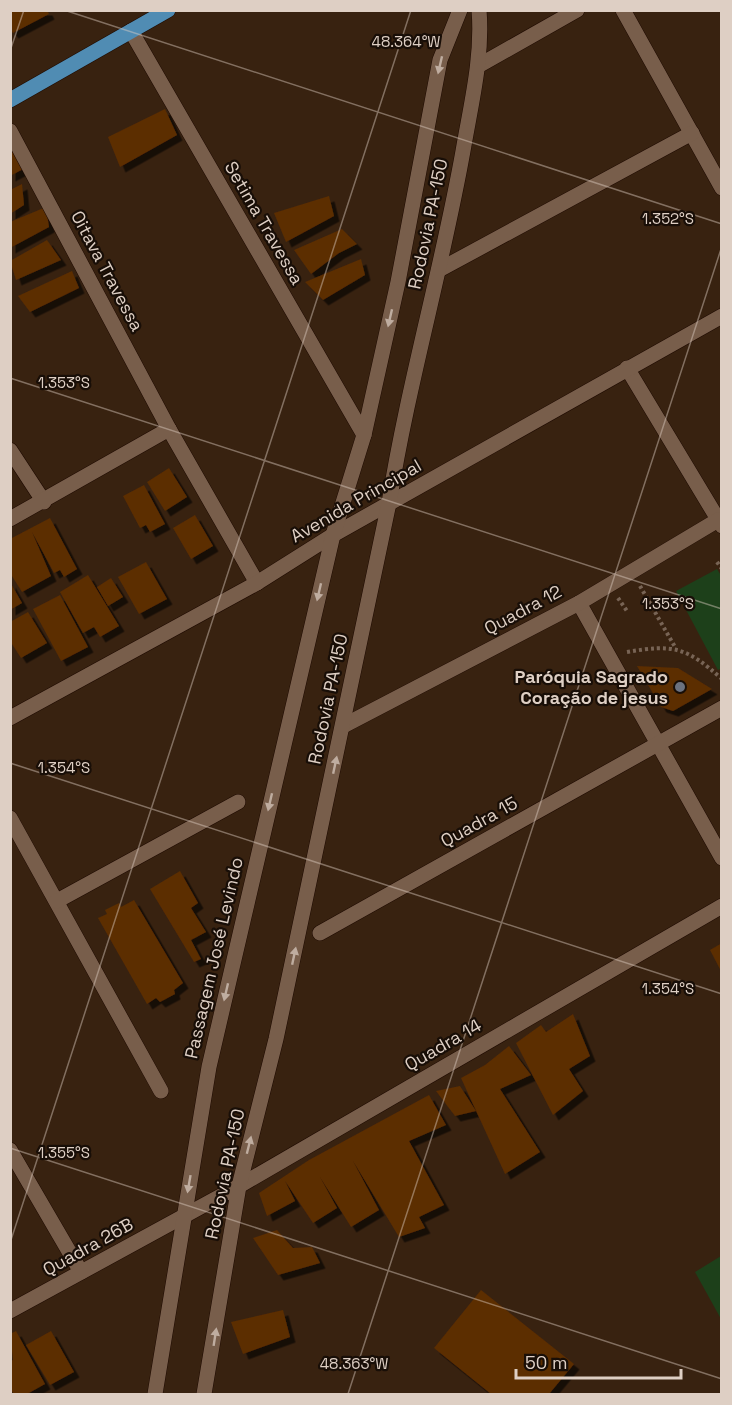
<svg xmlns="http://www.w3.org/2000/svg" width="732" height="1405" font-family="'Space Grotesk',sans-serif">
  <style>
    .green { fill: #1d401a }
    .building { fill: #5b2d00; filter: url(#shadow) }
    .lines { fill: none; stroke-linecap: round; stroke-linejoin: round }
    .minor-casing { stroke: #1e0a00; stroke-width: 16 }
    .major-casing { stroke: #1e0a00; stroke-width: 16 }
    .path { stroke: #786455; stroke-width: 4; stroke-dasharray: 3 3; stroke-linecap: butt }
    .minor { stroke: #785e4b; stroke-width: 15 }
    .major { stroke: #508cb3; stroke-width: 15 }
    .oneway { fill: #bfada0 }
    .ticks { fill: none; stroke: #decfc4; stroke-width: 1.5; stroke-opacity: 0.45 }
    .worship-dot { fill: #6b7280; stroke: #180e07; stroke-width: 2 }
    .labels { text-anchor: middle; stroke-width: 4.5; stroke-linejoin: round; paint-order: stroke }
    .street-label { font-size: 18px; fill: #decfc4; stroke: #180e07 }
    .poi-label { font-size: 18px; font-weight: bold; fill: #decfc4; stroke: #180e07; text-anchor: end }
    .ticks-label { font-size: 15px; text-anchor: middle; fill: #decfc4; stroke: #180e07; stroke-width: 4.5; stroke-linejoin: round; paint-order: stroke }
  </style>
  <defs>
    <filter id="shadow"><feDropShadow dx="5.5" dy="5.5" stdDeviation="0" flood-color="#0009"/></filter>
  </defs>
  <rect width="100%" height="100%" fill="#382210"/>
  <!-- green -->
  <g class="green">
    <polygon points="717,569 722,577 722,668 718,670 676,591"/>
    <polygon points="721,1256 721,1319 695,1272"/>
  </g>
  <!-- building -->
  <g class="building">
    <polygon points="10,10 47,10 49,14 13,33 10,29"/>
    <polygon points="165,109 177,135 120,167 108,137"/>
    <polygon points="10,142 27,167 10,176"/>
    <polygon points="22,184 24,205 10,214 10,190"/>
    <polygon points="329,196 334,216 286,242 274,213"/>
    <polygon points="46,207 49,227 10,248 10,222"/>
    <polygon points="342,229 357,244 339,253 311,274 294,250"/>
    <polygon points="47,240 61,260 16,280 10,261"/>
    <polygon points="361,259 365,275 323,300 305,282"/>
    <polygon points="72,271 79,288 30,312 18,296"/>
    <polygon points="169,468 187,497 165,511 147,482"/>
    <polygon points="144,485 165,524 150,532 146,525 140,528 123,496"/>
    <polygon points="195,515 213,546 191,559 173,528"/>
    <polygon points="50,518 77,569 64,577 60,570 54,573 32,532 51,576 22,592 10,573 10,539"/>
    <polygon points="146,562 167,599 139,614 118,577"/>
    <polygon points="88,575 119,626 100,637 94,627 83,633 60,592"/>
    <polygon points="111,578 123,597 108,606 97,587"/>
    <polygon points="10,582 22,603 10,610"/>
    <polygon points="60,595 88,647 61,661 33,609"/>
    <polygon points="28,612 47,643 21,658 10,641 10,622"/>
    <polygon points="637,666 678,668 712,689 673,711 661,707"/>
    <polygon points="180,871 198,903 191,908 206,932 191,940 201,959 194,962 150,889"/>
    <polygon points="134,900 183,983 174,990 175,994 160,1002 156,998 147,1004 98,918 107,914 105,910 119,903 121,907"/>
    <polygon points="722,943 722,973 710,950"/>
    <polygon points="573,1014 590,1056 569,1069 583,1091 553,1115 516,1043 541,1025 546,1032"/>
    <polygon points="509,1046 531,1075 500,1089 540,1152 505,1174 461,1078 485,1065"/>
    <polygon points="460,1086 476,1111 455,1116 436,1091"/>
    <polygon points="429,1095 446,1125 409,1141 444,1205 419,1217 425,1228 399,1237 353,1161 379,1210 351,1227 320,1177 337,1208 313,1223 285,1181 295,1201 267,1216 259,1193 309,1160"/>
    <polygon points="277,1230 293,1248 312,1247 320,1263 278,1275 253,1238"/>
    <polygon points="481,1290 574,1364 549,1394 491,1394 434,1348"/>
    <polygon points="283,1310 290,1337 243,1354 231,1322"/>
    <polygon points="16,1331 45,1384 27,1394 14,1394 10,1389 10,1361 13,1360 10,1334"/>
    <polygon points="51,1331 74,1372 50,1385 26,1345"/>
  </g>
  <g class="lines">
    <!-- minor casing -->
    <g class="minor-casing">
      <g id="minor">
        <polyline points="623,10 722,188"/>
        <polyline points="131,31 364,435"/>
        <polyline points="478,66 577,10"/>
        <polyline points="10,131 169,429 257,583"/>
        <polyline points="439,270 692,133"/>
        <polyline points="627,368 722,526"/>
        <polyline points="10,450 44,502"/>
        <polyline points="10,519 169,429"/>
        <polyline points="579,603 722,858"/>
        <polyline points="10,718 257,583 333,535 722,316"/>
        <polyline points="343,726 579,603 718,520"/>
        <polyline points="10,818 161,1091"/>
        <polyline points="57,901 238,802"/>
        <polyline points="320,933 722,708"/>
        <polyline points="10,1150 81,1272"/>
        <polyline points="10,1311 239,1186 722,906"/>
        <polyline points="155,1394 209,1067 333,535 364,435 398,282 440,60 460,10"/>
        <path d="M 204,1394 L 239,1186 L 276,1039 L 389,503 C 408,384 442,269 463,151 C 471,104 483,57 479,10"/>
      </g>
    </g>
    <!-- major casing -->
    <g class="major-casing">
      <polyline id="major" points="10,100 168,10"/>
    </g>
    <!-- path -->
    <g class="path">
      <polyline points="717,562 722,569"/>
      <polyline points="640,586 675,647"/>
      <polyline points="618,598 627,611"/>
      <path d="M 627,652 C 674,644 686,647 722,679"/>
    </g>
    <!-- minor -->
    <use href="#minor" class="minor"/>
    <!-- major -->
    <use href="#major" class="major"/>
  </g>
  <!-- one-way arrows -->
  <defs><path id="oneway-solid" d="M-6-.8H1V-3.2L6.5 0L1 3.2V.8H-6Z" transform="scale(1.5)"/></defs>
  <g class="oneway">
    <use href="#oneway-solid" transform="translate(440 65) rotate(103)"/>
    <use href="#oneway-solid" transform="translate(390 318) rotate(103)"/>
    <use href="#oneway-solid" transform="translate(319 592) rotate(103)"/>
    <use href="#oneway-solid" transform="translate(335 765) rotate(-78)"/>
    <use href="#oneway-solid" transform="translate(270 802) rotate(103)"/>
    <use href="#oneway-solid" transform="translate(294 956) rotate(-78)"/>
    <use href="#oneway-solid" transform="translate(226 992) rotate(103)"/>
    <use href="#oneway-solid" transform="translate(249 1145) rotate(-76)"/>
    <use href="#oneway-solid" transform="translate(189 1184) rotate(100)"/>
    <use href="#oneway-solid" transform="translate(215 1337) rotate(-81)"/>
  </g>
  <!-- ticks -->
  <path class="ticks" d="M 64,10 L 722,224M 10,51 L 24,10M 10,378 L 722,609M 10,763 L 722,994M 10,1148 L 722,1379M 10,1243 L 411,10M 348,1394 L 722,246"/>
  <!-- markers -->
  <circle class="worship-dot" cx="680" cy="687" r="6"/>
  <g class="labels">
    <!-- street labels -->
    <g class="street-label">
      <text transform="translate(264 223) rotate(60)" y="6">Setima Travessa</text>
      <text transform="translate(428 224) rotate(-78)" y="6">Rodovia PA-150</text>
      <text transform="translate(107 271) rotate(62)" y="6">Oitava Travessa</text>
      <text transform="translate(356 501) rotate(-30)" y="6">Avenida Principal</text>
      <text transform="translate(523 610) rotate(-28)" y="6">Quadra 12</text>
      <text transform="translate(328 699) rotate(-78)" y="6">Rodovia PA-150</text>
      <text transform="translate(479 822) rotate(-29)" y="6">Quadra 15</text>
      <text transform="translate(214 958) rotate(-77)" y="6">Passagem José Levindo</text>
      <text transform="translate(443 1045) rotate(-30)" y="6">Quadra 14</text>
      <text transform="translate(225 1174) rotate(-78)" y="6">Rodovia PA-150</text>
      <text transform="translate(88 1247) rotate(-29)" y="6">Quadra 26B</text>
    </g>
    <!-- poi labels -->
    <g class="poi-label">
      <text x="668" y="683">Paróquia Sagrado<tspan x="668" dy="21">Coração de jesus</tspan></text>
    </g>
  </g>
  <g class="ticks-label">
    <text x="406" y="47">48.364°W</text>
    <text x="668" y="224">1.352°S</text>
    <text x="64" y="388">1.353°S</text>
    <text x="668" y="609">1.353°S</text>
    <text x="64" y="773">1.354°S</text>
    <text x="668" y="994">1.354°S</text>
    <text x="64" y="1158">1.355°S</text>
    <text x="354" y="1369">48.363°W</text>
  </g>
  <!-- border -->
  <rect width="732" height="1405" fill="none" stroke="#decfc4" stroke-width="24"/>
  <!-- scale -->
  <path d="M516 1369v9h165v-9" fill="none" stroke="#decfc4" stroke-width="3"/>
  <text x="525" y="1369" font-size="18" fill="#decfc4" stroke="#180e07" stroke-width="4.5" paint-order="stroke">50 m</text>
</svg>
